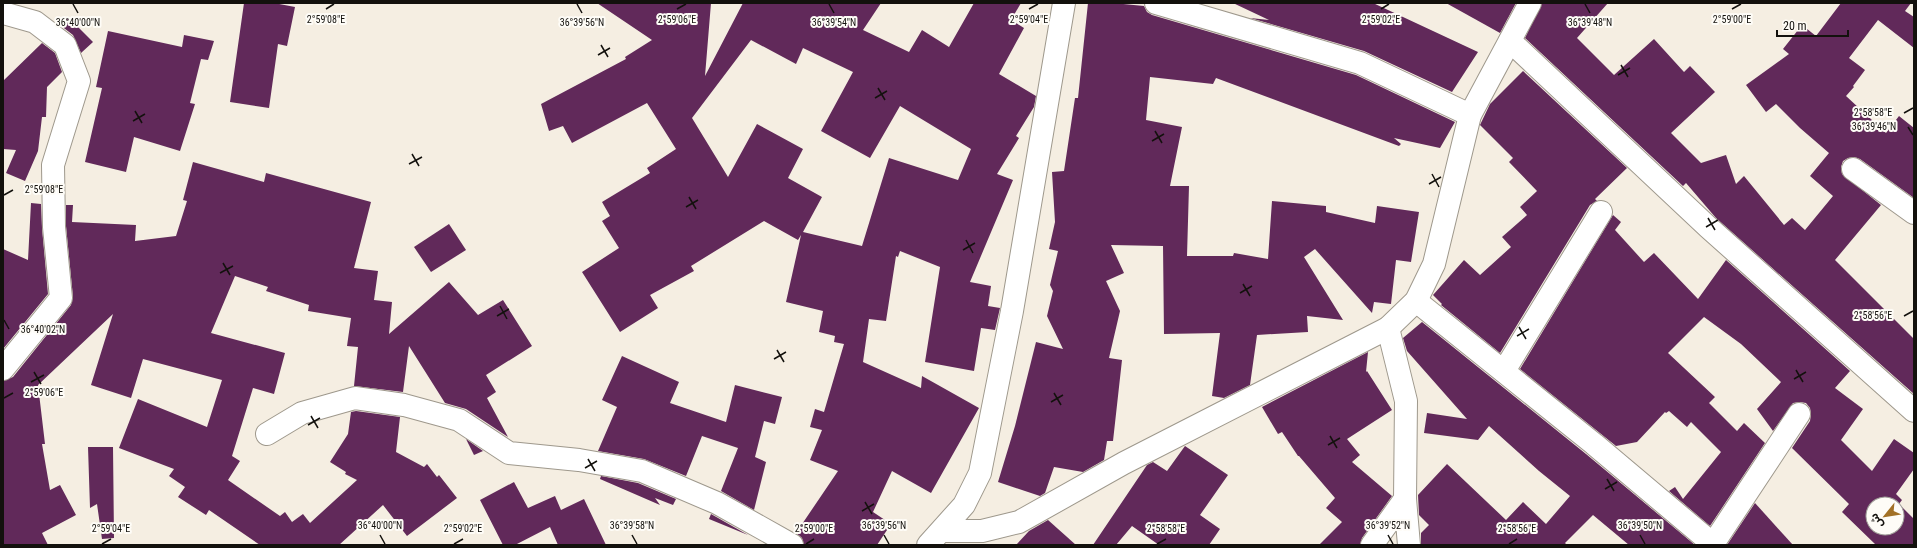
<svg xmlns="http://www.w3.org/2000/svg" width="1917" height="548" font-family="'Roboto Condensed','Noto Sans Arabic',sans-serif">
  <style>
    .building { fill: #61295a; fill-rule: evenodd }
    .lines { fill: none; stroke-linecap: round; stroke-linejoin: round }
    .minor-casing { stroke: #9e988c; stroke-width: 24 }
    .secondary-casing { stroke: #9e988c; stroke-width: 24 }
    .minor { stroke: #fff; stroke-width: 22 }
    .secondary { stroke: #fff; stroke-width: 22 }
    .ticks { fill: none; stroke: #13110d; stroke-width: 1.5 }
    .ticks-label { font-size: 10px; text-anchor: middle; fill: #13110d; stroke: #fefcf7; stroke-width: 4; stroke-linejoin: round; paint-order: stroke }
  </style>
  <rect width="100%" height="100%" fill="#f5eee2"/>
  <!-- building -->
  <g class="building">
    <polygon points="244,3 274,3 295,7 287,46 278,44 269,108 230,102"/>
    <path d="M 597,3 L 711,3 L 705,76 L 743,3 L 881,3 L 863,30 L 909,52 L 922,30 L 949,47 L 974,3 L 1021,3 L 1011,20 L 1024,28 L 999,74 L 1036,96 L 1034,107 L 1016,136 L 1019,138 L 997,174 L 1013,180 L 970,282 L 991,286 L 988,306 L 1000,308 L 995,330 L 981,328 L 974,371 L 925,362 L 940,267 L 900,251 L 898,257 L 896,256 L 886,321 L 869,319 L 863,362 L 921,388 L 922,376 L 979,408 L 931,493 L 892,471 L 873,512 L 891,524 L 877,545 L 804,545 L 802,538 L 796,533 L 838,471 L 810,460 L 822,430 L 810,427 L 815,409 L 824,412 L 844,344 L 834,342 L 835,336 L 819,332 L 823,311 L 786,302 L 801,235 L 798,240 L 764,221 L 691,266 L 694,271 L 650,295 L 658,308 L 620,332 L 582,272 L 619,248 L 602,221 L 610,216 L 602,202 L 650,173 L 647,168 L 676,149 L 647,103 L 572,143 L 563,126 L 549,131 L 541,104 L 626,59 L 625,57 L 652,40 ZM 751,40 L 796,64 L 803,48 L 853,72 L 821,131 L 870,158 L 900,106 L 971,149 L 958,180 L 889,158 L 862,246 L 803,232 L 822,197 L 788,178 L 803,149 L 757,124 L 728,177 L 692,118 Z"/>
    <polygon points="1088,3 1113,3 1144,6 1147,12 1152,15 1356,75 1455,122 1440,148 1394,138 1401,144 1399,146 1216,78 1213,84 1150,77 1146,120 1182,127 1170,186 1189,186 1187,256 1233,256 1234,253 1268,259 1272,201 1326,206 1326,212 1375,223 1377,206 1419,212 1411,262 1396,260 1391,304 1374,302 1372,313 1315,249 1304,257 1343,320 1307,316 1308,332 1257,335 1250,385 1224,398 1212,396 1220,333 1164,334 1163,246 1111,245 1124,273 1106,281 1120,311 1109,358 1122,360 1113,441 1107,441 1104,460 1083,472 1054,467 1045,493 1040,496 998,482 1015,426 1036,342 1063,349 1047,316 1053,291 1050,285 1058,251 1049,249 1055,222 1052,172 1064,171 1075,98 1078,98"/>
    <polygon points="1233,3 1373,3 1478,52 1452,92 1364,51 1250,18 1269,20"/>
    <polygon points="1446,3 1516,3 1500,33"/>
    <polygon points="1542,3 1608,3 1577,38 1614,75 1654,39 1684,72 1690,66 1715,92 1671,133 1701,163 1726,155 1736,184 1744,176 1784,225 1792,218 1805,230 1833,196 1810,176 1829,153 1800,128 1776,104 1766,112 1746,85 1789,54 1783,49 1802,25 1816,36 1841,3 1911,3 1905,11 1914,17 1914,48 1878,20 1849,58 1865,70 1853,86 1854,87 1846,96 1886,133 1899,116 1914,128 1914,198 1860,159 1854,157 1848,158 1843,161 1841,167 1842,174 1881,205 1835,260 1914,339 1914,394 1716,218 1686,183 1683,186 1525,38"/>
    <polygon points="68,17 93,42 81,53 73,35 60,25"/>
    <polygon points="108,31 182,47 184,35 214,41 208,60 201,59 190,103 195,104 180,151 134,137 126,172 85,162 102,88 96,87"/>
    <polygon points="42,43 55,53 62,72 47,87 46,117 42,117 38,151 25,181 6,173 16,150 3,149 3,81"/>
    <polygon points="1523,71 1627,168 1595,199 1597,201 1590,205 1500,353 1441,305 1442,304 1433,295 1464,260 1480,275 1511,247 1502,237 1527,215 1520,207 1537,191 1509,162 1513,158 1480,125 1490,104"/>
    <polygon points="193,162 264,182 266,173 371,202 354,268 378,271 374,300 392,302 389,334 449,282 478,315 503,300 532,346 486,375 496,392 487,398 508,437 466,409 445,403 409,346 403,392 354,386 358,347 347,346 351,318 308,311 309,305 266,291 268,287 235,276 211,333 285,353 274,394 253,388 232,456 240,461 228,480 280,516 285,512 292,522 303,514 310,523 357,480 345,474 346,472 330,462 348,434 351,412 356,411 400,417 396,452 424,467 427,464 437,477 439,475 457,498 407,536 383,505 339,545 260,545 209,510 206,515 178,497 185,487 169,476 174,469 119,448 138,399 207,427 222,380 143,359 131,398 91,385 113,314 38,385 45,444 42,444 50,490 60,485 76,515 42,533 48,545 3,545 3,381 13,377 71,305 73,297 66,226 66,205 73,205 72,222 136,225 135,241 176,236 187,201 183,200"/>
    <polygon points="31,203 41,204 42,228 48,294 3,349 3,249 28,260"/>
    <path d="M 1613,215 L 1621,222 L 1615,230 L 1644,262 L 1654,253 L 1698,299 L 1726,260 L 1850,371 L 1835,388 L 1863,409 L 1841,440 L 1872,471 L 1894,439 L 1914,453 L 1914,469 L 1896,494 L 1902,500 L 1899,504 L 1914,519 L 1914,545 L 1876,545 L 1842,512 L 1849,504 L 1792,448 L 1810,421 L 1811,414 L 1810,408 L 1806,403 L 1800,402 L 1793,403 L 1773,431 L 1757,409 L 1781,382 L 1741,344 L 1704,317 L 1668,353 L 1715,397 L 1709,403 L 1737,431 L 1744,423 L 1765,443 L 1710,526 L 1669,491 L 1675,487 L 1683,499 L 1721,452 L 1691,422 L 1687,427 L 1669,411 L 1666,413 L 1665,412 L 1637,442 L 1616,446 L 1520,369 ZM 1873,504 L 1897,504 L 1897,528 L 1873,528 Z"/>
    <polygon points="449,224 466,250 431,272 414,247"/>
    <polygon points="1422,322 1586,454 1695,545 1629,545 1593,515 1565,543 1567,545 1421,545 1421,533 1429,525 1419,515 1418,495 1447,464 1506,520 1523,502 1546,524 1570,496 1539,471 1489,426 1478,440 1424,433 1427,413 1467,419 1407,351 1403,338"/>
    <polygon points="1368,352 1366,372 1367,371 1392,410 1347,439 1360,455 1352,462 1392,496 1362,538 1360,545 1319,545 1342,522 1326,508 1335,498 1299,456 1298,456 1282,432 1278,434 1262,407"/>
    <polygon points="622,356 679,382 670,403 726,422 735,385 782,397 775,424 764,421 755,457 766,462 754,510 721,491 738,448 702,436 686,476 644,459 598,451 617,407 602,400"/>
    <polygon points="466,439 483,451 474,455"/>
    <polygon points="1185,446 1228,475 1200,515 1220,529 1209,545 1159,545 1132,526 1116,545 1093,545 1147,465 1153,462 1167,471"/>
    <polygon points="88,447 113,447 114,538 102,539 97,504 90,508"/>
    <polygon points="601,476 638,483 676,499 673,505 655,498 660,505 600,479"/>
    <polygon points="514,482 528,508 555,496 561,510 584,499 606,545 558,545 550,527 515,545 503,545 480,500"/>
    <polygon points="1755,503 1793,545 1727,545"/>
    <polygon points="711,514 748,535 709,519"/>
    <polygon points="1048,520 1076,545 1016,545 1029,531"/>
  </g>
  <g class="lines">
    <!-- minor casing -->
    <g class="minor-casing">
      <g id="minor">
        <polyline points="1156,3 1360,63 1470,115"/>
        <polyline points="3,13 35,22 65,45 79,81 53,165 54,227 61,298 3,369"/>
        <polyline points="1510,41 1708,227 1914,411"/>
        <polyline points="1853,169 1914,213"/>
        <polyline points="1416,301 1594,444 1714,545"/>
        <polyline points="1388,328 1406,401 1405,499 1409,545"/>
        <polyline points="1504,371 1601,212"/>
        <polyline points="267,434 302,413 355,398 404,405 459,420 509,453 579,460 642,471 717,503 792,545"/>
        <polyline points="942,531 982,531 1019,522 1124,463 1388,328 1416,301 1434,264 1470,115 1530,3"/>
        <polyline points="1713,544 1799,414"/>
        <polyline points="1372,545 1405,499"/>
      </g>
    </g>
    <!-- secondary casing -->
    <g class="secondary-casing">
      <polyline id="secondary" points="928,545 964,505 980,473 1012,311 1064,3"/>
    </g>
    <!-- minor -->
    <use href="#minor" class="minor"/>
    <!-- secondary -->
    <use href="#secondary" class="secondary"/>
  </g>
  <!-- ticks -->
  <path class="ticks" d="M 73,4 L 78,13M 577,4 L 582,13M 829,4 L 834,13M 1585,4 L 1590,13M 326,9 L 334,4M 677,9 L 686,4M 1029,9 L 1038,4M 1381,9 L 1389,4M 1732,9 L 1741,4M 601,45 L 608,57M 598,55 L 610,48M 1621,65 L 1628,77M 1618,75 L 1630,68M 878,88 L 885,100M 875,98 L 887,91M 135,111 L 142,123M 1904,113 L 1913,108M 133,121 L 145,114M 1908,127 L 1913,135M 1155,131 L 1162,143M 1152,141 L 1164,134M 412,154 L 419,166M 409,164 L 422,157M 1432,174 L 1439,187M 1429,184 L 1441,177M 4,195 L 13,190M 689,197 L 696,209M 686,207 L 698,200M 1708,218 L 1715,230M 1706,227 L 1718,220M 966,240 L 973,253M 963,250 L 975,243M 223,263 L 230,275M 220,273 L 233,266M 1243,284 L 1250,296M 1240,293 L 1252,286M 500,306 L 507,319M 497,316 L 509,309M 1904,316 L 1913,311M 4,320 L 9,329M 1519,327 L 1526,339M 1517,336 L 1529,329M 777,350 L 784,362M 774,359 L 786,352M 1796,370 L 1803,382M 34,372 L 41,384M 1794,379 L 1806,372M 31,382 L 44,375M 1054,393 L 1061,405M 4,398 L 13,393M 1051,402 L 1063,395M 311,416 L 318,428M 308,425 L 320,418M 1330,436 L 1337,448M 1328,445 L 1340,438M 588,459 L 595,471M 585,468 L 597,461M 1607,479 L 1614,491M 1605,489 L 1617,482M 865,502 L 872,514M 862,511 L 874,504M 380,535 L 385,544M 632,535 L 637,544M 884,535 L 889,544M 1388,535 L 1393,544M 1640,535 L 1645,544M 102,544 L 111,539M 454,544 L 463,539M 806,544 L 814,539M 1157,544 L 1166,539M 1509,544 L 1517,539"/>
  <g class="ticks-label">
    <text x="326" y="23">2°59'08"E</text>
    <text x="677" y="23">2°59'06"E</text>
    <text x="1029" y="23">2°59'04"E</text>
    <text x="1381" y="23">2°59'02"E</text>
    <text x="1732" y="23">2°59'00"E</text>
    <text x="78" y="26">36°40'00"N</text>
    <text x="582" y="26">36°39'56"N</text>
    <text x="834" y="26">36°39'54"N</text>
    <text x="1590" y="26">36°39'48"N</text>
    <text x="1873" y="116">2°58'58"E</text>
    <text x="1874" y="130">36°39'46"N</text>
    <text x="44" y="193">2°59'08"E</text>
    <text x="1873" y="319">2°58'56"E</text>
    <text x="43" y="333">36°40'02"N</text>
    <text x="44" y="396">2°59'06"E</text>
    <text x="380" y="529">36°40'00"N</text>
    <text x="632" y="529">36°39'58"N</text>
    <text x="884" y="529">36°39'56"N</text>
    <text x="1388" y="529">36°39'52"N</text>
    <text x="1640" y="529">36°39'50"N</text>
    <text x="111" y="532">2°59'04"E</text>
    <text x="463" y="532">2°59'02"E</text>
    <text x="814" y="532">2°59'00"E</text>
    <text x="1166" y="532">2°58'58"E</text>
    <text x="1517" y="532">2°58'56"E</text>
  </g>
  <!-- border -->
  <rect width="1917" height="548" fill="none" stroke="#13110d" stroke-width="8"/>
  <!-- north arrow -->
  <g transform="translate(1885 516) rotate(240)"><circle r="19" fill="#fefcf7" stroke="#a09e99"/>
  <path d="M0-3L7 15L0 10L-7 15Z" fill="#a27126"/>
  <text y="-6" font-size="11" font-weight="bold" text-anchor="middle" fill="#13110d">ش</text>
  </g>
  <!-- scale -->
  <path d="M1777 30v6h71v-6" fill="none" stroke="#13110d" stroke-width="2"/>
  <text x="1783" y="30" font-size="12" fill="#13110d" stroke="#fefcf7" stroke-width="3" paint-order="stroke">20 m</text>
</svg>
